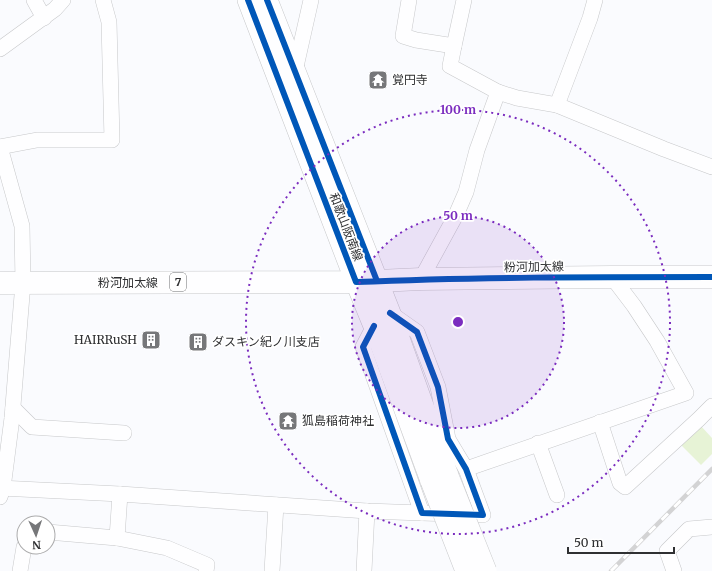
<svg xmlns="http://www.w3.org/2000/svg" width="712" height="571" font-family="Merriweather,'Noto Sans JP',serif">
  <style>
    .green { fill: #e7f3d6 }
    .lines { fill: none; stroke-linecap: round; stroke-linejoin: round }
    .minor-casing { stroke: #c7c8ca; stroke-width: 16 }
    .secondary-casing { stroke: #c7c8ca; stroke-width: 22 }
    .primary-casing { stroke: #c7c8ca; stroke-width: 23 }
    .minor { stroke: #fefeff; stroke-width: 15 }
    .secondary { stroke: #fefeff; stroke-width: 21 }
    .primary { stroke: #fefeff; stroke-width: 22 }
    .rail-casing { stroke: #d3d3d4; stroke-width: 4.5 }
    .rail { stroke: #fff; stroke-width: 3; stroke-dasharray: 9; stroke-linecap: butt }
    .secondary-bridge-casing { stroke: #c7c8ca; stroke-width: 22; stroke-linecap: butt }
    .secondary-bridge { stroke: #fefeff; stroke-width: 21 }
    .cycleway-casing { stroke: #fff; stroke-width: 8 }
    .cycleway { stroke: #0057b8; stroke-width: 6 }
    .ring { fill: none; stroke: #7b2cbf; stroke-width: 2; stroke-dasharray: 2 4 }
    .labels { text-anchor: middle; stroke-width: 3.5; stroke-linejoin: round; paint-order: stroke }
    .shield { fill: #fff; stroke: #6d6e70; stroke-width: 1 }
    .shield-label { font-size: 11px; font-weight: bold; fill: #2f3032 }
    .poi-label { font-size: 12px; fill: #2f3032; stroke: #fff; text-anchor: start }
    .street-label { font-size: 12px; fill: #2f3032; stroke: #fff }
    .centre { fill: #7b2cbf; stroke: #fff; stroke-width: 2 }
    .ring-label { font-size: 12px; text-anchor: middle; font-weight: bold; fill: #7b2cbf; stroke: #fff; stroke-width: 3.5; stroke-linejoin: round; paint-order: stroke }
  </style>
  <rect width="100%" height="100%" fill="#fafbfe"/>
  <!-- green -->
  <polygon class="green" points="700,425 712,438 712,454 701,465 680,444"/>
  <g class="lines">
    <!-- minor casing -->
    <g class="minor-casing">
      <g id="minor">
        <polyline points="34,0 44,18"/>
        <polyline points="409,0 403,36 416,40 454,46 464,0"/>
        <polyline points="454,46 450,66 498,92 517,98 557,105 664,149 712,167"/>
        <polyline points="0,49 55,9 63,0"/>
        <polyline points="295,71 311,0"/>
        <polyline points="557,105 590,18 595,0"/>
        <polyline points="0,147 22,226 23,283 12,418 3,488 0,497"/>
        <polyline points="0,147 37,140 112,140 109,22 103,0"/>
        <polyline points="421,279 456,215 466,192 477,150 498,92"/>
        <polyline points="374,326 363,347 422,513 483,515 466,469 448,439 438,387 417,332 390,313"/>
        <polyline points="13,408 32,427 124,433"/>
        <polyline points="600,422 620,483 625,487 699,419 712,406"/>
        <polyline points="538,443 557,495"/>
        <polyline points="466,469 686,393 657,341 634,306 612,277"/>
        <polyline points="0,488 120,494 367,511 422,513"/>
        <polyline points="48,532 117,538 120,494"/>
        <polyline points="117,538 167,548 207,565 206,571"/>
        <polyline points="20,571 24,547"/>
        <polyline points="272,571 276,505"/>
        <polyline points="364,571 367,511"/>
        <polyline points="674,571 667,551 689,529 712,527"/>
      </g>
    </g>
    <!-- secondary casing -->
    <g class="secondary-casing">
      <g id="secondary">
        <polyline points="248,0 356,282 374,326 431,481"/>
        <polyline points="267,0 390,313 448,476"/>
      </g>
    </g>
    <!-- primary casing -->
    <g class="primary-casing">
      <polyline id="primary" points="0,283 356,282 421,279 612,277 712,277"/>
    </g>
    <!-- minor -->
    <use href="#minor" class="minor"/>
    <!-- secondary -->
    <use href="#secondary" class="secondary"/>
    <!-- primary -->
    <use href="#primary" class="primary"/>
    <!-- rail casing -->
    <g class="rail-casing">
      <polyline id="rail" points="611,571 712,469"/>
    </g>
    <!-- rail -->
    <use href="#rail" class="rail"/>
    <!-- secondary-bridge casing -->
    <g class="secondary-bridge-casing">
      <g id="secondary-bridge">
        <polyline points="448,476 486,571"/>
        <polyline points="431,481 466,571"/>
      </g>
    </g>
    <!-- secondary-bridge -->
    <use href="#secondary-bridge" class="secondary-bridge"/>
    <!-- cycleway casing -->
    <g class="cycleway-casing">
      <g id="cycleway">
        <path d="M 248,0 L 356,282 C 474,277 593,277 712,277"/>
        <polyline points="267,0 377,281"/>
        <polyline points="374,326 363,347 422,513 483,515 466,469 448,439 438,387 417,332 390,313"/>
      </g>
    </g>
    <!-- cycleway -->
    <use href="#cycleway" class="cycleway"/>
  </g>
  <!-- distance rings -->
  <circle cx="458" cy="322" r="106" fill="#7b2cbf" fill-opacity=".12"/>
  <g class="ring">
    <circle cx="458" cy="322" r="106"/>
    <circle cx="458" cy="322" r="212"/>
  </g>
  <!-- icons -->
  <defs>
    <g id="temple-square" transform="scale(1)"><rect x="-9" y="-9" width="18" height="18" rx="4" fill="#767779" stroke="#fff"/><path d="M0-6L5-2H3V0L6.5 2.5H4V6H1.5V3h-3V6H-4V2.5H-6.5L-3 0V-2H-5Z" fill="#fff"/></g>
    <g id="building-square" transform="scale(1)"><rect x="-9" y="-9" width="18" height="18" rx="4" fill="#767779" stroke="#fff"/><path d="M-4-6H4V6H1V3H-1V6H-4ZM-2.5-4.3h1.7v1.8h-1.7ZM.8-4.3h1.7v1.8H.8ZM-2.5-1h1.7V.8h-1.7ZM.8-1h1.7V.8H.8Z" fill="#fff"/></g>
  </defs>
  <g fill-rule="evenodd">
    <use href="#temple-square" x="378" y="80"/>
    <use href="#building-square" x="151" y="340"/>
    <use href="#building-square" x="198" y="342"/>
    <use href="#temple-square" x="288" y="421"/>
  </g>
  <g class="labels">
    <!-- shield labels -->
    <rect class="shield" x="170" y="273" width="16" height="18" rx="3"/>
    <g class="shield-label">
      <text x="178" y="286">7</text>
    </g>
    <!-- poi labels -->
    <g class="poi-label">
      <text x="392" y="84">覚円寺</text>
      <text x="137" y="344" text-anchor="end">HAIRRuSH</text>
      <text x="212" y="346">ダスキン紀ノ川支店</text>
      <text x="302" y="425">狐島稲荷神社</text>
    </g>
    <!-- street labels -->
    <g class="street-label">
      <text transform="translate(346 227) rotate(69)" y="4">和歌山阪南線</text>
      <text transform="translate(534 267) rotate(-1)" y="4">粉河加太線</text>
      <text x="128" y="287">粉河加太線</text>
    </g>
  </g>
  <circle cx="458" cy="322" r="6" class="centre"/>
  <g class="ring-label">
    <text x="458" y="114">100 m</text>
    <text x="458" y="220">50 m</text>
  </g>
  <!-- north arrow -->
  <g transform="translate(36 535) rotate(177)"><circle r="19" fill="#ffffff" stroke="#acacad"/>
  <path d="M0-3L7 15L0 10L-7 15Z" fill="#767779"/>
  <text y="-6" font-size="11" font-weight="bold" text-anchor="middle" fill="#2f3032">N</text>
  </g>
  <!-- scale -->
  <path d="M568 547v6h106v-6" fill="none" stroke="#2f3032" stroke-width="2"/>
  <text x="574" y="547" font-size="12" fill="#2f3032" stroke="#ffffff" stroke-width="3" paint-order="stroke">50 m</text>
</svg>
